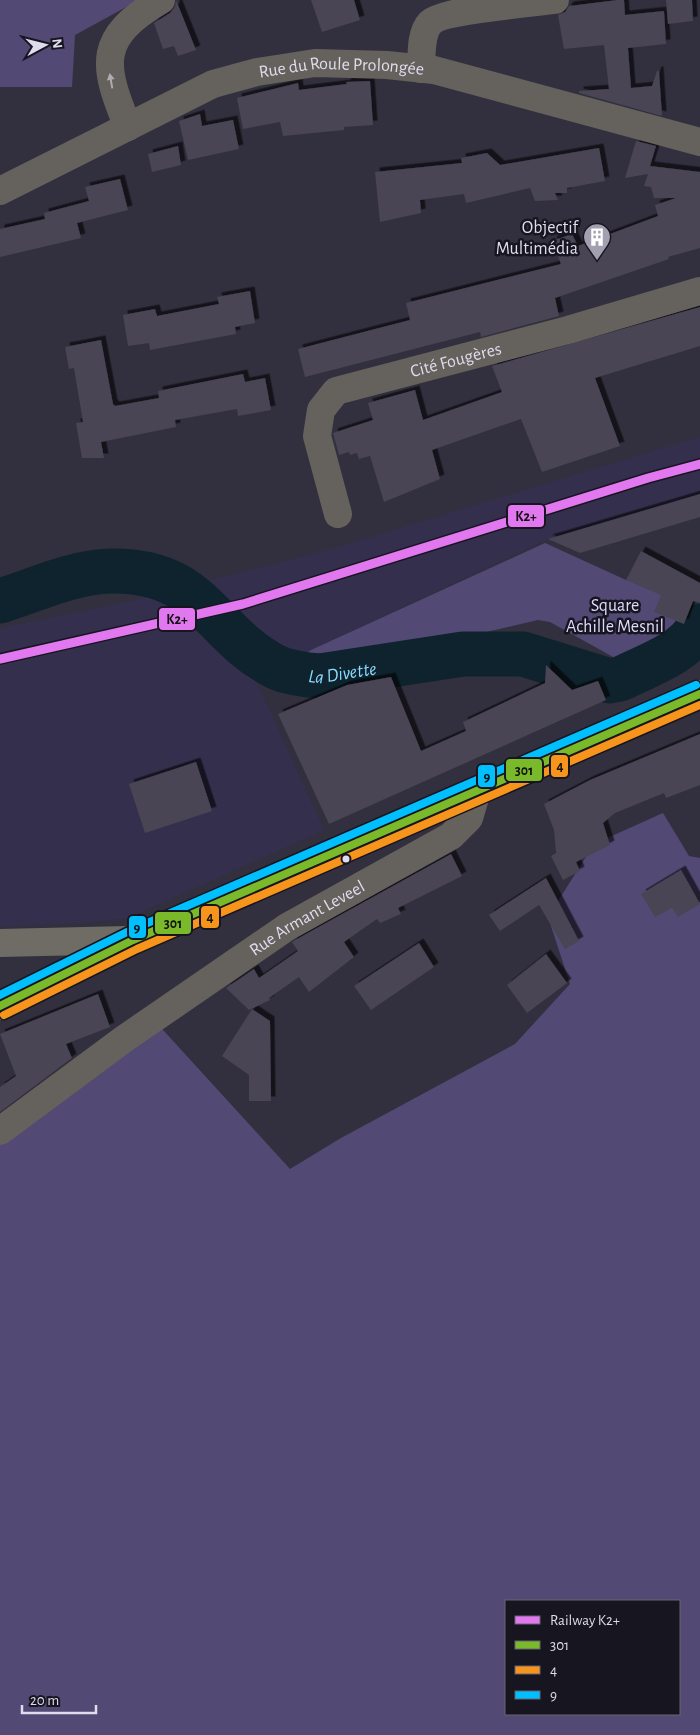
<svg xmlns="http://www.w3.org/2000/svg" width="700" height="1735" font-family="'Alegreya Sans',sans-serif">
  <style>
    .built { fill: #352f4e }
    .green { fill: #524a75; fill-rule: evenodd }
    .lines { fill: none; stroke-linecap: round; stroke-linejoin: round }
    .river { stroke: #0f232e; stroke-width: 45 }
    .building { fill: #494454; filter: url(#shadow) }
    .minor { stroke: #65615c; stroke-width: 28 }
    .major { stroke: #6f6c66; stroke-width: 28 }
    .bus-1-casing { stroke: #171520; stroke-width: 11 }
    .bus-2-casing { stroke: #171520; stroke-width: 11 }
    .bus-3-casing { stroke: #171520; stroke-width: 11 }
    .bus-1 { stroke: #7ab929; stroke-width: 8 }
    .bus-2 { stroke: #f6941c; stroke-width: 8 }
    .bus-3 { stroke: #00bfff; stroke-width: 8 }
    .rail-1-casing { stroke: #171520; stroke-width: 12 }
    .rail-1 { stroke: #e278ef; stroke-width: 9 }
    .oneway { fill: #aeabb3 }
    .bus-dot { fill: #dedced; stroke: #171520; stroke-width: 2 }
    .labels { text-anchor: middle; stroke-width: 5; stroke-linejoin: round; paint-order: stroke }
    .street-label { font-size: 18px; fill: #dedced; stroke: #171520 }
    .poi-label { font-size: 18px; fill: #dedced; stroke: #171520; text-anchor: end }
    .park-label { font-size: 18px; fill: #ded9fb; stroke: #171520 }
    .water-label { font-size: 19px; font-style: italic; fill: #8cdaff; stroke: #171520 }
    .line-badge { stroke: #171520; stroke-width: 2 }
    .pale-badge-label { font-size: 14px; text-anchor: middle; font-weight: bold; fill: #111 }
  </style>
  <defs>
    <filter id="shadow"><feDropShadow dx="4.5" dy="-4.5" stdDeviation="0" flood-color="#0009"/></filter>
  </defs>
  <rect width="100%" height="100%" fill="#32303e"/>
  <!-- built -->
  <polygon class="built" points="700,437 700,494 548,539 311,650 258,685 324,830 128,918 90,922 0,927 0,628 132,601 338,547"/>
  <!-- green -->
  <g class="green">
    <polygon points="0,0 139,0 75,35 72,87 0,87"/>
    <path d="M 545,543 L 626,580 L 653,582 L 676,620 C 662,644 643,657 615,658 L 550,622 L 538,620 L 327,669 L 300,666 L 292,663 L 311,650 Z"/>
    <path d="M 663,813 L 689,856 L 700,858 L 700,1735 L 0,1735 L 0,1131 L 153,1019 L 290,1169 L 341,1138 L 515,1044 L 570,984 L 548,917 L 594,844 ZM 506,1601 L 679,1601 L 679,1714 L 506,1714 Z"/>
  </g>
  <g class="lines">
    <!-- river -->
    <path class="river" id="s1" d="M 0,601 C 35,590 73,572 110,571 C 204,569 208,632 276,667 C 289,673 306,675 320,676 L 463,654 L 523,654 L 610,681 L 620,679 C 648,665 684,654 700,626"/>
  </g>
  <!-- building -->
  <g class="building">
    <polygon points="176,0 196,50 178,56 174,46 163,49 154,23 170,13 175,7"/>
    <polygon points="311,0 354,0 360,20 322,32"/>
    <polygon points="618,0 624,0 625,15 664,11 666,44 628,48 631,88 652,86 657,71 659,71 662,116 579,93 579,91 609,89 604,45 564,49 558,15 565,12 569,6"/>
    <polygon points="666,0 692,0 693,21 668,24"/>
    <polygon points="370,81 373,125 344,127 344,130 283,136 280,122 243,129 237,98 298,83 299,90 347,84 346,82"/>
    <polygon points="200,114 202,126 233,120 239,149 188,160 179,121"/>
    <polygon points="636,141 656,146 650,166 700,172 700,248 668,257 669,259 555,298 559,316 481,337 480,332 305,377 298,349 410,320 406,303 561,264 552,241 572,234 578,246 658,216 655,205 676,198 654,198 651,187 644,186 648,174 625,178"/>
    <polygon points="178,146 181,165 152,172 148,154"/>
    <polygon points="599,148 605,181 567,188 567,193 555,193 558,200 535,201 530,188 466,203 464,194 420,200 421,213 380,222 375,172 462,163 461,158 487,153 500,165"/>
    <polygon points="120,179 128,210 77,223 81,238 0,257 0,229 45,219 44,213 89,201 85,187"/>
    <polygon points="250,291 255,323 235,327 236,334 150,350 149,343 128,346 123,315 155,309 157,316 219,304 217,297"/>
    <polygon points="700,307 700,346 595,378 620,446 542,472 521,419 432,450 440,479 384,502 370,456 359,459 357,453 350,455 349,452 339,455 333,433 373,420 368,403 415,390 423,420 502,392 492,366"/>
    <polygon points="101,340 113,404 115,406 159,398 158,391 243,374 245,382 265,378 271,410 238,416 237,409 175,420 176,427 101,442 104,458 82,458 76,423 83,422 74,368 69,369 65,347"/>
    <polygon points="700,494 700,517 580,553 548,539"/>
    <polygon points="641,551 700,583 700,603 693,601 684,624 654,612 661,595 626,580"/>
    <polygon points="546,665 572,690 598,681 606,700 329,824 278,714 347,685 391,677 421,751 466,731 463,722 545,683"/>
    <polygon points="700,734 700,785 666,798 664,793 615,813 603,823 610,845 576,862 580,871 563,880 551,856 556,853 554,830 544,804 590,780"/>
    <polygon points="196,762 212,811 145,833 129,784"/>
    <polygon points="451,854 462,876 398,908 401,914 380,923 377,919 344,942 354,957 309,992 299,977 269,998 270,1000 249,1010 226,988 254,969 259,978 298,951 292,942 297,939"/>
    <polygon points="681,870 700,904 678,917 672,908 655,917 641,894"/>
    <polygon points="546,878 579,941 565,949 539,905 500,931 489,915"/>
    <polygon points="419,943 434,967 371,1010 354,986"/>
    <polygon points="546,954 567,983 527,1013 507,985"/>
    <polygon points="98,994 110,1027 66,1044 72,1058 0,1112 0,1087 16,1076 0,1034"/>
    <polygon points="252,1009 270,1021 271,1101 249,1101 249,1075 222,1056"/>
  </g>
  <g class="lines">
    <!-- minor -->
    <g class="minor">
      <path d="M 421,69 C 422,55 420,34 430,23 C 442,10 533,3 555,0"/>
      <path d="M 128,127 C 102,64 97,38 161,0"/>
      <path id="s2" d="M 0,191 L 213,84 L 257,72 L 315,63 L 387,65 L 434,70 L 700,142"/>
      <path id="s3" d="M 338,514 L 317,436 L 321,410 L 336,391 L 568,330 L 700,291"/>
      <path id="s4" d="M 0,1131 L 124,1039 L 287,927 L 451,836 L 469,818 L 477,791"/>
    </g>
    <!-- major -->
    <g class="major">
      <polyline points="0,943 128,940"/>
      <polyline points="0,1006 133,940 700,694"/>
    </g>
    <!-- bus-1 casing -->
    <g class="bus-1-casing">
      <polyline id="bus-1" points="0,1006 133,940 700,694"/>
    </g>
    <!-- bus-2 casing -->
    <g class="bus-2-casing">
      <polyline id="bus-2" points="4,1015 137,949 700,705"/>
    </g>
    <!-- bus-3 casing -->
    <g class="bus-3-casing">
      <polyline id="bus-3" points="0,995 129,931 696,685"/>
    </g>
    <!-- bus-1 -->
    <use href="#bus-1" class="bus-1"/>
    <!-- bus-2 -->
    <use href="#bus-2" class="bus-2"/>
    <!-- bus-3 -->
    <use href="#bus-3" class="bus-3"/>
    <!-- rail-1 casing -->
    <g class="rail-1-casing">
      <polyline id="rail-1" points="0,659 243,604 648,478 700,464"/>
    </g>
    <!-- rail-1 -->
    <use href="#rail-1" class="rail-1"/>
  </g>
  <!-- one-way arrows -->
  <defs><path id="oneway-solid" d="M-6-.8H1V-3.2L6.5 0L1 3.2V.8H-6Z" transform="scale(1.25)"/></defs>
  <use class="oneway" href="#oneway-solid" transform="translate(111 81) rotate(-100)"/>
  <!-- icons -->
  <defs>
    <g id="building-pin" transform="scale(1.4375)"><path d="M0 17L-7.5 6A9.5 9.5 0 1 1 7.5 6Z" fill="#a2a0b0" stroke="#171520"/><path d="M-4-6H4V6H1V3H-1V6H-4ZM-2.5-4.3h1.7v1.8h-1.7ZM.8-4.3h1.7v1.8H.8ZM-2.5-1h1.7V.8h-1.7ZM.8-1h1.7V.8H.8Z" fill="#fff"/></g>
  </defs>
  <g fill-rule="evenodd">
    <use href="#building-pin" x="597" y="237"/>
  </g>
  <!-- markers -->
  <circle class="bus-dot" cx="346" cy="859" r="4.5"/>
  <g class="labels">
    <!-- street labels -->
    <g class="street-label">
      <text dy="6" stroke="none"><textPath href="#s2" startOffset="369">Rue du Roule Prolongée</textPath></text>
      <text dy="6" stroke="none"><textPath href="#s3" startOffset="255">Cité Fougères</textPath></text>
      <text dy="6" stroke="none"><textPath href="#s4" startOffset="374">Rue Armant Leveel</textPath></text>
    </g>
    <!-- poi labels -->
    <g class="poi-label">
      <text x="578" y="233">Objectif<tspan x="578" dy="21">Multimédia</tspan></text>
    </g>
    <!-- park labels -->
    <g class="park-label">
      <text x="615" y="611">Square<tspan x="615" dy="21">Achille Mesnil</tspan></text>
    </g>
    <!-- water labels -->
    <g class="water-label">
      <text dy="7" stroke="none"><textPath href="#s1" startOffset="380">La Divette</textPath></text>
    </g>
  </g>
  <g class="line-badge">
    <rect x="507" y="504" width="38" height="24" rx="5" fill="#e278ef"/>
    <rect x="158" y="607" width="38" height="24" rx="5" fill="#e278ef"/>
    <rect x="550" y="754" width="19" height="24" rx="5" fill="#f6941c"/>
    <rect x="505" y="758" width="38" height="24" rx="5" fill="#7ab929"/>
    <rect x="477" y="764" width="19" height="24" rx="5" fill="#00bfff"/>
    <rect x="200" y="905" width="20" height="24" rx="5" fill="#f6941c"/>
    <rect x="154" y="911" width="38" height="24" rx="5" fill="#7ab929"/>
    <rect x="128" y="915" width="19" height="24" rx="5" fill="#00bfff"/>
  </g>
  <g class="pale-badge-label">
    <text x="526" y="521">K2+</text>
    <text x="177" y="624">K2+</text>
    <text x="560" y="771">4</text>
    <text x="524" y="775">301</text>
    <text x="487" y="781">9</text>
    <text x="210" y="922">4</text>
    <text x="173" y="928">301</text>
    <text x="137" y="932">9</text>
  </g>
  <!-- legend -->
  <rect x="505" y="1600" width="175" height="115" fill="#171520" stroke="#676572"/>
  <rect x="515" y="1616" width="25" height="8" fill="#e278ef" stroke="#676572"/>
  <text x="550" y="1625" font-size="15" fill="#dedced">Railway K2+</text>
  <rect x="515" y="1641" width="25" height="8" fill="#7ab929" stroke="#676572"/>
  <text x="550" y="1650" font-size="15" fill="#dedced">301</text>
  <rect x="515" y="1666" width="25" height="8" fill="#f6941c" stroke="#676572"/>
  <text x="550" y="1675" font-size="15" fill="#dedced">4</text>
  <rect x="515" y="1691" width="25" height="8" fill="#00bfff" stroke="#676572"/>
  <text x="550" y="1700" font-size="15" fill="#dedced">9</text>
  <!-- north arrow -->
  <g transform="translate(45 45) rotate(83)" stroke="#171520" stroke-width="4" paint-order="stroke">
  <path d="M0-4L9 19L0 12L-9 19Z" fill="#dedced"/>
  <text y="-8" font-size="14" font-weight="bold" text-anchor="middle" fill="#dedced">N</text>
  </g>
  <!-- scale -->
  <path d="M22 1705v8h74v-8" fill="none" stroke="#dedced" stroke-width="2.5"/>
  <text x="30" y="1705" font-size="15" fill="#dedced" stroke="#171520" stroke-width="4" paint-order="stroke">20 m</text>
</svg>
